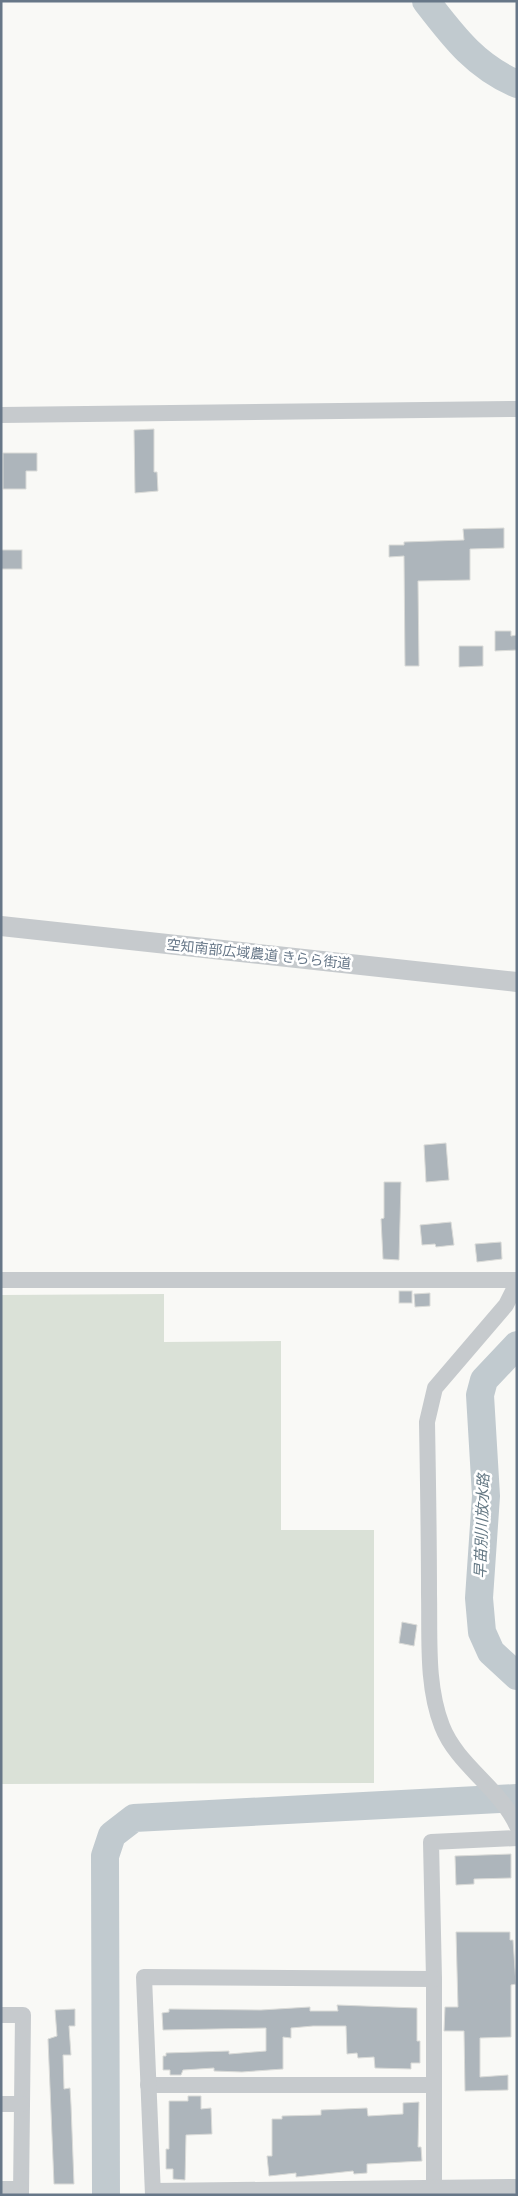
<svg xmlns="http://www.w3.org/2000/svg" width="518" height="2196" font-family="Lato,'Noto Sans JP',sans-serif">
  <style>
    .green { fill: #dae1d7 }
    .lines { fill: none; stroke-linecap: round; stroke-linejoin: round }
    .river { stroke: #c1cacf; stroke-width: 28 }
    .building { fill: #adb5bb; stroke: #dadbd8 }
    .minor { stroke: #c6cacd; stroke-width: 16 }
    .tertiary { stroke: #c6cacd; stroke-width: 20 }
    .labels { text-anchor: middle; stroke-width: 5; stroke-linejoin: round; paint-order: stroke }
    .street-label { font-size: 14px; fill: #677788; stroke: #fff }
    .water-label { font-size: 15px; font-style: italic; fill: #637783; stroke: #fff }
  </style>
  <rect width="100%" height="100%" fill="#f9f9f6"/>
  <!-- green -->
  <polygon class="green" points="164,1294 164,1342 281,1341 281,1530 374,1530 374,1783 1,1784 1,1295"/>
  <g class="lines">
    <!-- river -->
    <g class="river">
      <path d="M 426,1 C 453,36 475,66 517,84"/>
      <polyline points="517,1345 484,1380 480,1395 486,1496 479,1598 482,1632 491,1652 517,1676"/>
      <polyline points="106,2195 105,1856 112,1835 134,1818 517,1798"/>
    </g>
  </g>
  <!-- building -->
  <g class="building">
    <polygon points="154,429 154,472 157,472 158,491 135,493 134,430"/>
    <polygon points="3,453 37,453 37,471 26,471 26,489 3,489"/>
    <polygon points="504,528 504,548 470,549 470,580 418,581 419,666 405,666 404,556 389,557 389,545 404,545 404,542 464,540 463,529"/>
    <rect x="1" y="550" width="21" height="19"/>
    <polygon points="495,631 511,631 511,636 517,635 517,650 495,651"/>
    <polygon points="459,646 483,646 483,666 459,667"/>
    <polygon points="446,1143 449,1180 426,1182 424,1145"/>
    <polygon points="384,1182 401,1182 399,1260 383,1259 381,1219 384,1218"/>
    <polygon points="451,1222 454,1245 436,1247 435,1244 422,1245 420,1225"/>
    <polygon points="501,1242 502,1259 477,1262 475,1244"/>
    <rect x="399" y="1291" width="13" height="12"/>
    <polygon points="430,1293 430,1306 415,1307 414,1294"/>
    <polygon points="402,1622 417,1625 414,1646 399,1643"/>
    <polygon points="511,1854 511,1878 474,1879 474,1884 456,1885 455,1856"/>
    <polygon points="456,1932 510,1932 510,1940 513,1940 516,1984 511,1985 511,2037 480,2038 480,2077 508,2075 508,2090 465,2091 464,2031 444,2031 445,2007 458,2007"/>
    <polygon points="337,2005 417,2008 417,2041 420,2041 420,2063 411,2063 411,2069 375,2068 374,2057 358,2058 357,2053 347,2054 346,2026 313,2026 291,2028 291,2038 283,2037 283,2069 242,2072 214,2071 214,2068 183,2070 181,2075 170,2075 170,2070 163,2070 163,2056 166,2056 166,2053 229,2051 229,2054 266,2051 266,2028 163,2030 162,2013 169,2012 169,2009 261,2010 310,2007 310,2011 338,2011"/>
    <polygon points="75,2009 75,2026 69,2026 71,2055 63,2055 64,2089 70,2088 71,2105 74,2184 54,2184 48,2039 57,2036 55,2010"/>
    <polygon points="188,2096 201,2096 201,2109 211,2108 212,2134 186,2135 185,2180 173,2179 173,2169 166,2169 166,2149 169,2149 169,2101 188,2101"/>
    <polygon points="419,2102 418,2147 421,2147 422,2161 367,2164 367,2173 354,2174 353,2171 296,2177 296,2173 269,2176 267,2156 272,2156 272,2119 282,2119 282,2116 321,2115 321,2110 367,2108 368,2116 403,2114 403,2103"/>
  </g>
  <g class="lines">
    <!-- minor -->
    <g class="minor">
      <polyline points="1,415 517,409"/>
      <polyline points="1,1280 517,1280"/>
      <path d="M 517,1283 L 506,1305 L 435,1388 L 427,1422 C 428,1479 429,1536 429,1594 C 430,1637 426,1685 442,1726 C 457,1765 500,1788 517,1826"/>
      <polyline points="1,2015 23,2015 21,2195"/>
      <polyline points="148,2085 434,2085"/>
      <polyline points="1,2104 22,2104"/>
      <polyline points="434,2188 434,1979 431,1842 517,1838"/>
      <polyline points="1,2189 21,2189"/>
      <polyline points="153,2191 517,2187"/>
      <polyline points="153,2195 144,1977 434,1979"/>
    </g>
    <!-- tertiary -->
    <polyline class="tertiary" points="1,926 517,982"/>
  </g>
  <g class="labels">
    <!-- street labels -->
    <g class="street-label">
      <text transform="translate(259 954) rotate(6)" y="5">空知南部広域農道 きらら街道</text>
    </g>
    <!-- water labels -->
    <g class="water-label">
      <text transform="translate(482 1526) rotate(-88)" y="5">早苗別川放水路</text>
    </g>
  </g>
  <!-- border -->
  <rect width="518" height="2196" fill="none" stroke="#677788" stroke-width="5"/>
</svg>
